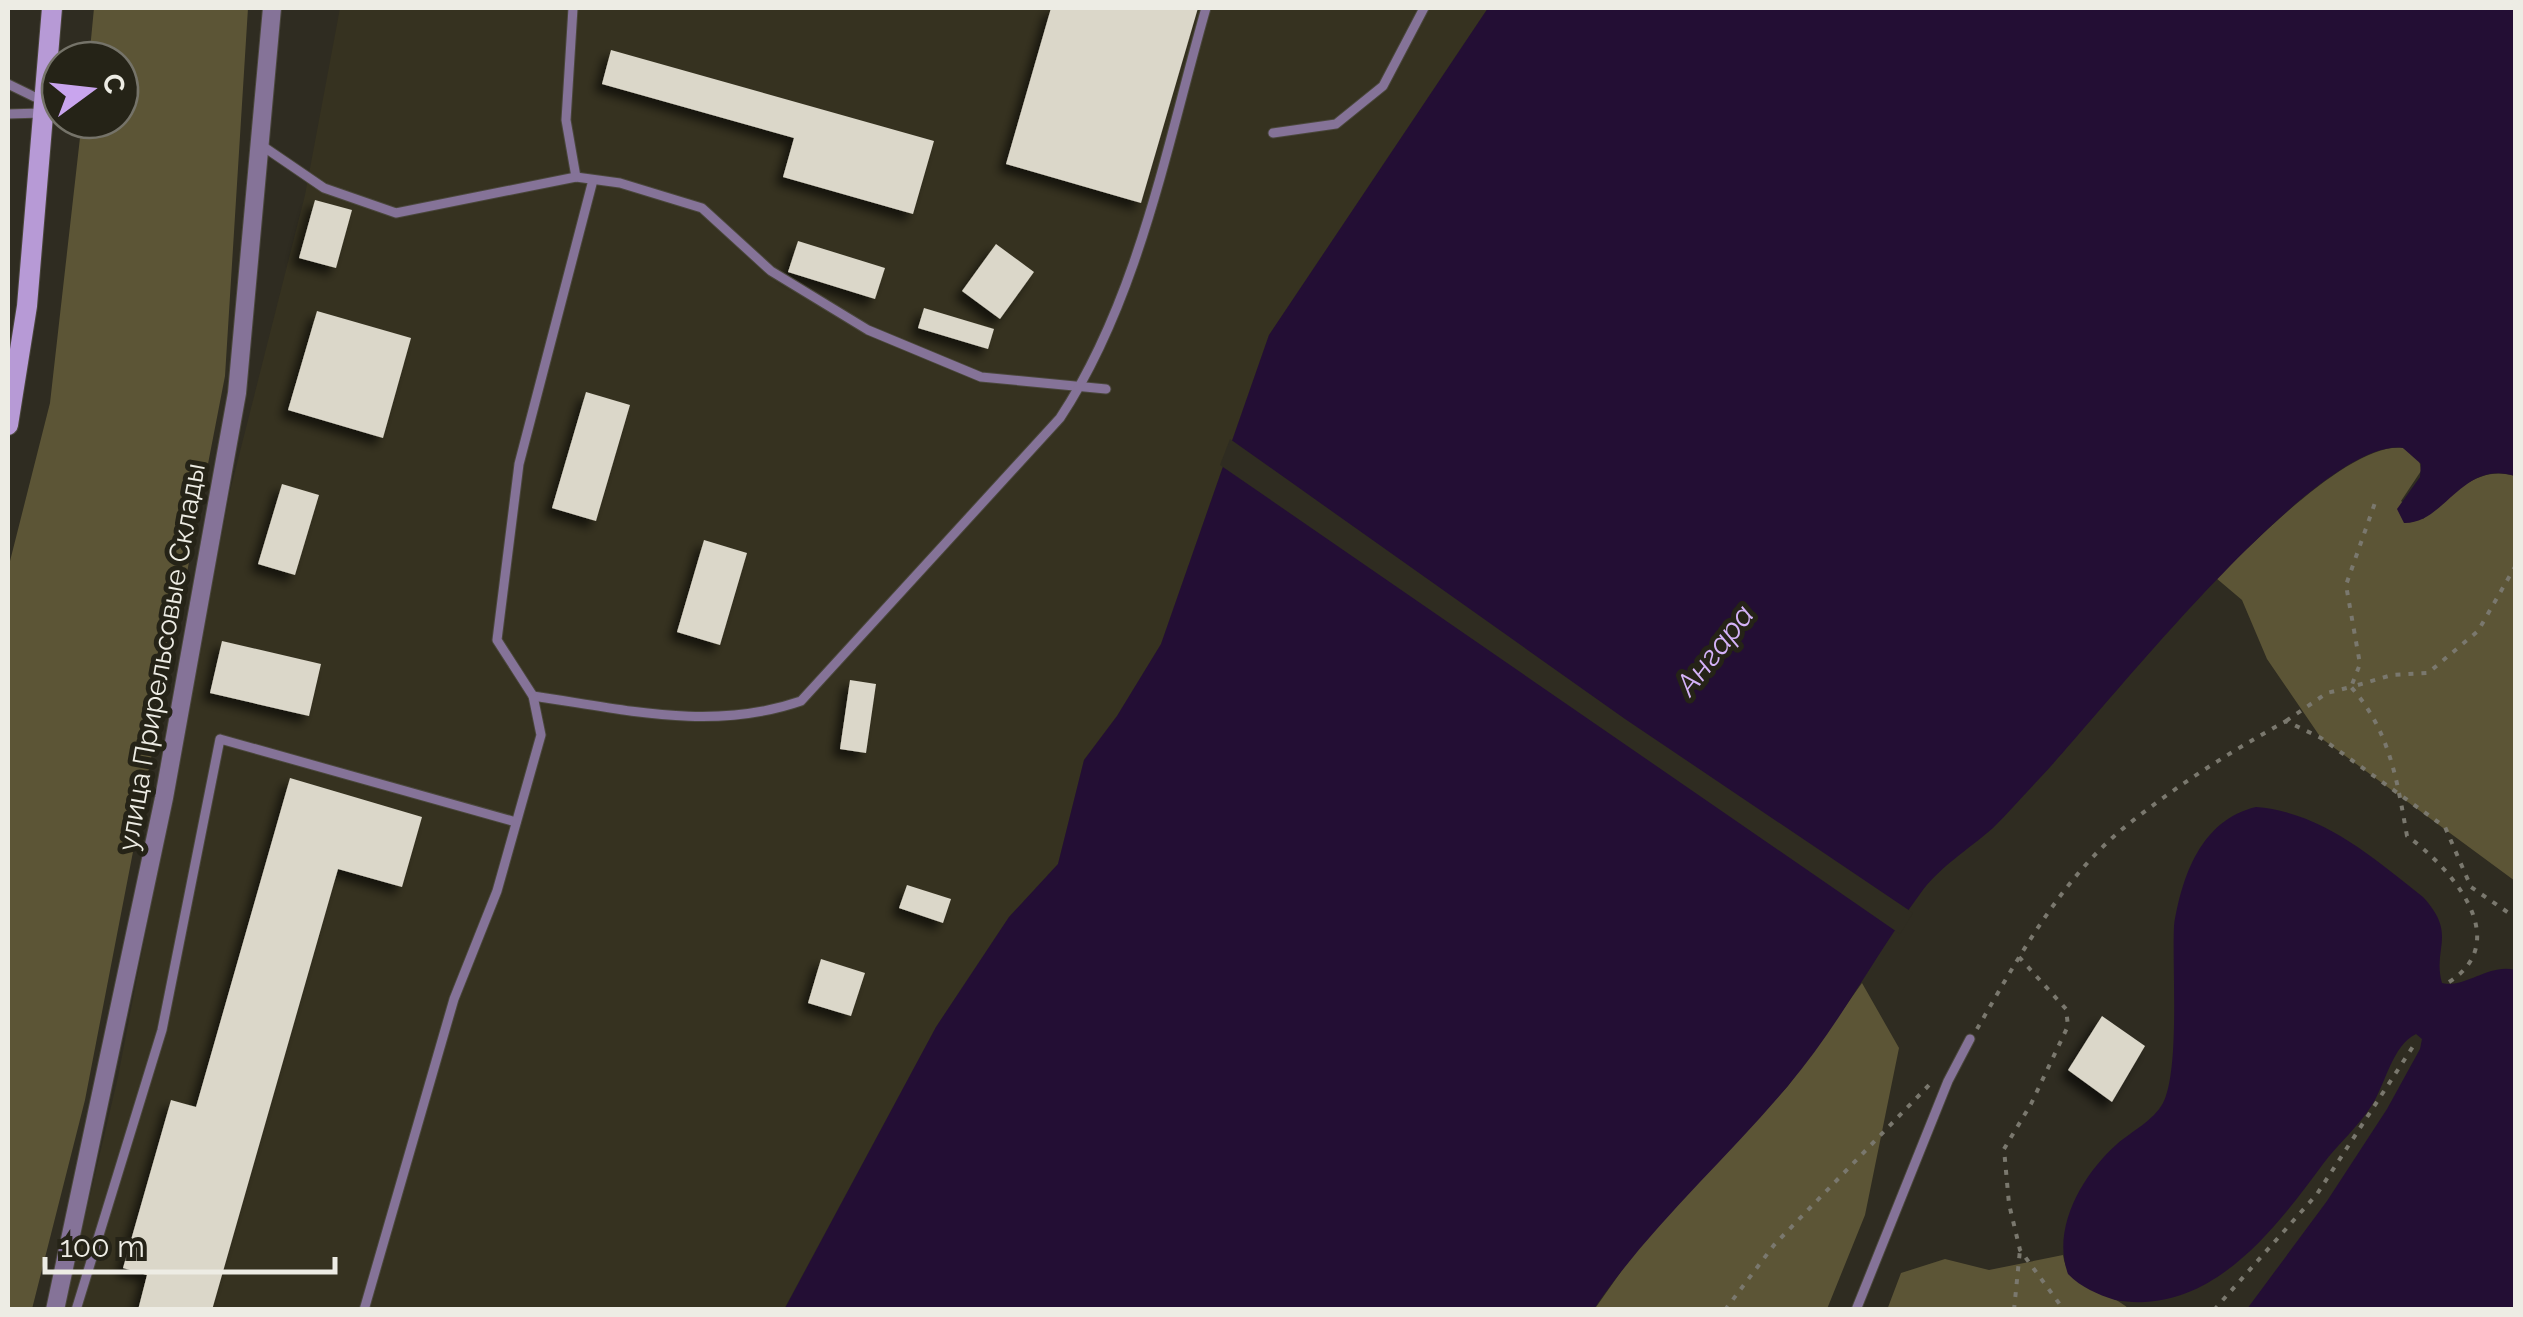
<svg xmlns="http://www.w3.org/2000/svg" width="2523" height="1317" font-family="Raleway,sans-serif">
  <style>
    .built { fill: #363220 }
    .green { fill: #5c5536 }
    .water { fill: #230e34 }
    .pier { fill: #2f2c21 }
    .building { fill: #dbd7c9; filter: url(#shadow) }
    .lines { fill: none; stroke-linecap: round; stroke-linejoin: round }
    .lane-casing { stroke: #4a473c; stroke-width: 11 }
    .street-casing { stroke: #4a473c; stroke-width: 20 }
    .secondary-casing { stroke: #4a473c; stroke-width: 22 }
    .path { stroke: #7a786e; stroke-width: 4; stroke-dasharray: 5 8; stroke-linecap: butt }
    .lane { stroke: #857398; stroke-width: 9 }
    .street { stroke: #857398; stroke-width: 18 }
    .secondary { stroke: #b79ad6; stroke-width: 20 }
    .labels { text-anchor: middle; stroke-width: 10; stroke-linejoin: round; paint-order: stroke }
    .street-label { font-size: 28px; fill: #edece4; stroke: #252317 }
    .water-label { font-size: 30px; font-style: italic; fill: #d4b2f8; stroke: #252317 }
  </style>
  <defs>
    <filter id="shadow"><feDropShadow dx="-7" dy="7" stdDeviation="5" flood-color="#0009"/></filter>
  </defs>
  <rect width="100%" height="100%" fill="#2f2c21"/>
  <!-- built -->
  <polygon class="built" points="340,8 1488,8 1269,335 1161,644 1117,716 1084,760 1058,864 1009,917 936,1027 784,1309 63,1310 118,1077 230,491 305,195"/>
  <!-- green -->
  <g class="green">
    <polygon points="94,8 248,8 225,376 85,1100 32,1309 8,1309 8,569 50,403 82,120 120,120 120,60 89,60"/>
    <path d="M 2403,448 L 2419,459 L 2421,471 L 2401,501 L 2423,519 C 2448,496 2479,464 2515,476 L 2515,881 L 2321,738 L 2267,659 L 2242,600 L 2216,578 C 2253,544 2351,441 2403,448 Z"/>
    <polygon points="1862,983 1899,1048 1865,1215 1827,1309 1594,1310 1644,1239 1788,1086"/>
    <path d="M 2063,1255 C 2068,1291 2108,1289 2129,1309 L 1887,1310 L 1901,1273 L 1945,1259 L 1989,1270 Z"/>
  </g>
  <!-- water -->
  <g class="water">
    <path d="M 1488,8 L 2515,8 L 2515,476 C 2462,459 2445,524 2404,523 L 2397,509 L 2420,477 L 2421,464 L 2403,448 C 2317,436 2101,714 2040,778 C 2024,795 2009,812 1993,828 C 1968,850 1939,867 1920,894 C 1874,957 1838,1027 1787,1087 C 1723,1163 1649,1227 1594,1309 L 784,1310 L 936,1027 L 1009,917 L 1058,864 L 1084,760 L 1117,716 L 1161,644 L 1269,335 Z"/>
    <path d="M 2256,807 C 2321,812 2374,858 2423,897 C 2458,935 2432,948 2442,983 C 2465,989 2489,963 2515,970 L 2515,1309 L 2247,1309 L 2327,1201 L 2387,1109 L 2420,1049 L 2422,1039 L 2416,1034 C 2392,1046 2386,1083 2372,1105 C 2359,1126 2338,1144 2323,1164 C 2275,1229 2210,1317 2115,1300 C 2097,1294 2082,1288 2068,1274 C 2051,1228 2083,1174 2117,1144 C 2132,1131 2153,1121 2163,1103 C 2180,1070 2172,968 2174,926 C 2182,876 2201,820 2256,807 Z"/>
  </g>
  <!-- pier -->
  <polygon class="pier" points="1230,439 1625,719 1913,913 1900,934 1220,465"/>
  <!-- building -->
  <g class="building">
    <polygon points="1051,8 1198,8 1141,203 1006,164"/>
    <polygon points="611,50 934,141 913,214 783,177 794,138 602,84"/>
    <polygon points="315,200 352,210 336,268 299,258"/>
    <polygon points="798,241 885,268 875,299 788,272"/>
    <polygon points="996,244 1034,272 1000,319 962,291"/>
    <polygon points="924,308 994,329 988,349 918,328"/>
    <polygon points="317,311 411,338 383,438 288,410"/>
    <polygon points="586,392 630,405 596,521 552,508"/>
    <polygon points="282,484 319,495 295,575 258,564"/>
    <polygon points="704,540 747,553 720,645 677,632"/>
    <polygon points="222,641 321,664 309,716 210,693"/>
    <polygon points="850,680 876,684 866,753 840,749"/>
    <polygon points="290,778 422,817 402,887 338,869 212,1310 138,1310 147,1275 123,1268 171,1100 196,1107"/>
    <polygon points="907,885 951,899 943,923 899,908"/>
    <polygon points="821,959 865,973 851,1016 808,1003"/>
    <polygon points="2102,1016 2145,1046 2112,1102 2068,1070"/>
  </g>
  <g class="lines">
    <!-- lane casing -->
    <g class="lane-casing">
      <g id="lane">
        <polyline points="573,8 566,120 576,177"/>
        <polyline points="8,84 45,102"/>
        <polyline points="8,114 41,113"/>
        <polyline points="1273,133 1336,124 1383,86 1424,8"/>
        <polyline points="261,145 324,188 396,213 576,177 620,183 702,208 771,271 868,330 981,377 1106,389"/>
        <path d="M 533,696 C 623,709 712,732 801,701 L 1060,418 C 1139,298 1167,144 1206,8"/>
        <polyline points="76,1310 162,1030 220,739 516,822"/>
        <polyline points="364,1310 454,999 497,891 541,735 533,696 497,640 519,464 593,180"/>
        <polyline points="1856,1310 1948,1081 1970,1039"/>
      </g>
    </g>
    <!-- street casing -->
    <g class="street-casing">
      <polyline id="street" points="55,1310 164,798 237,393 272,8"/>
    </g>
    <!-- secondary casing -->
    <g class="secondary-casing">
      <polyline id="secondary" points="8,425 27,306 52,8"/>
    </g>
    <!-- path -->
    <g class="path">
      <polyline points="2286,721 2327,693 2351,687 2360,664 2346,585 2376,500"/>
      <polyline points="2019,957 2066,1009 2068,1026 2031,1104 2004,1149 2009,1204 2020,1250 2064,1310"/>
      <path d="M 2449,982 C 2515,940 2450,867 2407,836 C 2397,780 2390,731 2351,687 L 2392,675 L 2428,673 L 2478,631 L 2516,565"/>
      <path d="M 1977,1029 C 2017,960 2059,883 2120,831 C 2171,789 2228,753 2286,721 L 2321,738 L 2445,827 L 2471,887 L 2516,918"/>
      <polyline points="1725,1310 1774,1245 1932,1082"/>
      <polyline points="2014,1310 2020,1250"/>
      <polyline points="2214,1310 2317,1194 2414,1045"/>
    </g>
    <!-- lane -->
    <use href="#lane" class="lane"/>
    <!-- street -->
    <use href="#street" class="street"/>
    <!-- secondary -->
    <use href="#secondary" class="secondary"/>
  </g>
  <g class="labels">
    <!-- street labels -->
    <g class="street-label">
      <text transform="translate(161 657) rotate(-80)" y="10">улица Прирельсовые Склады</text>
    </g>
    <!-- water labels -->
    <g class="water-label">
      <text transform="translate(1715 650) rotate(-52)" y="10">Ангара</text>
    </g>
  </g>
  <!-- border -->
  <rect width="2523" height="1317" fill="none" stroke="#edece4" stroke-width="20"/>
  <!-- north arrow -->
  <g transform="translate(90 90) rotate(75)"><circle r="48" fill="#252317" stroke="#757369" stroke-width="2.5"/>
  <path d="M0-8L18 38L0 25L-18 38Z" fill="#c9a5ee"/>
  <text y="-15" font-size="28" font-weight="bold" text-anchor="middle" fill="#edece4">С</text>
  </g>
  <!-- scale -->
  <path d="M45 1257v15h290v-15" fill="none" stroke="#edece4" stroke-width="5"/>
  <text x="60" y="1257" font-size="30" fill="#edece4" stroke="#252317" stroke-width="8" paint-order="stroke">100 m</text>
</svg>
